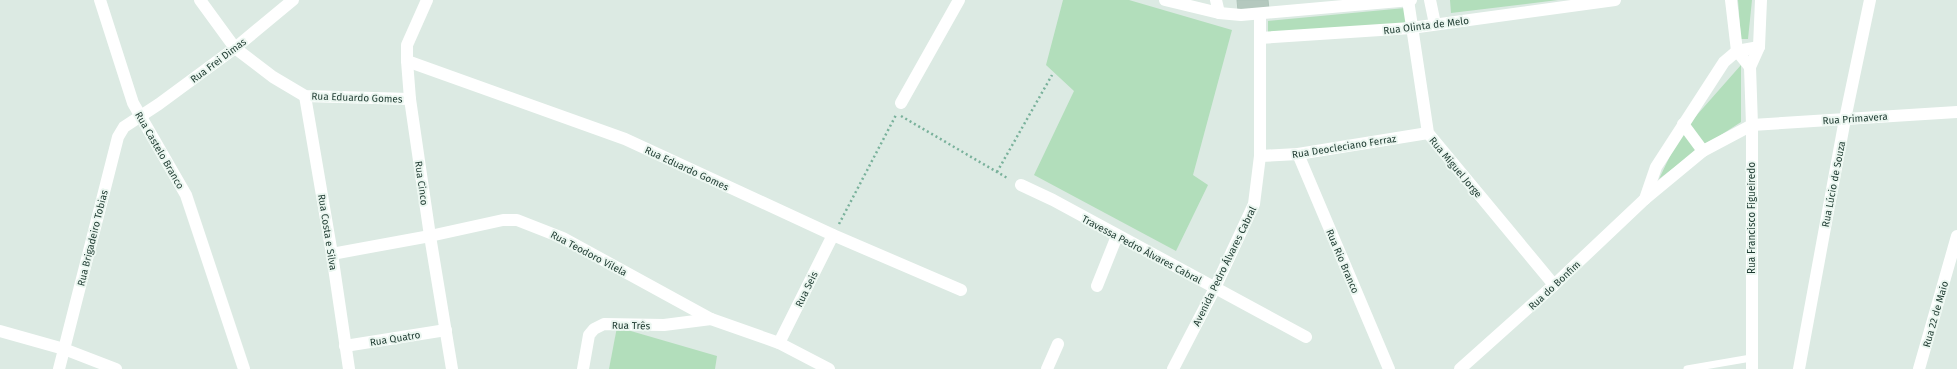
<svg xmlns="http://www.w3.org/2000/svg" width="1957" height="369" font-family="'Fira Sans',sans-serif">
  <style>
    .green { fill: #b2debb }
    .building { fill: #b4c8be; stroke: #aec4b9 }
    .lines { fill: none; stroke-linecap: round; stroke-linejoin: round }
    .path { stroke: #79b19b; stroke-width: 2.5; stroke-dasharray: 2 3; stroke-linecap: butt }
    .service { stroke: #fff; stroke-width: 7 }
    .minor { stroke: #fff; stroke-width: 12 }
    .tertiary { stroke: #fff; stroke-width: 12 }
    .labels { text-anchor: middle; stroke-width: 4; stroke-linejoin: round; paint-order: stroke }
    .street-label { font-size: 10px; fill: #1d3a30; stroke: #ecf7f1 }
  </style>
  <rect width="100%" height="100%" fill="#dceae3"/>
  <!-- green -->
  <g class="green">
    <polygon points="1063,0 1129,0 1232,30 1193,175 1208,185 1176,251 1034,175 1074,91 1046,65"/>
    <polygon points="1450,0 1558,0 1451,13"/>
    <polygon points="1738,0 1752,0 1748,39 1741,39"/>
    <polygon points="1405,8 1407,24 1268,35 1268,21"/>
    <polygon points="1741,65 1741,122 1693,153 1659,179 1681,133"/>
    <polygon points="617,327 717,356 715,369 609,369"/>
  </g>
  <!-- building -->
  <polygon class="building" points="1237,0 1268,0 1269,9 1238,11"/>
  <g class="lines">
    <!-- path -->
    <g class="path">
      <polyline points="901,116 1009,179"/>
      <polyline points="997,172 1052,75"/>
      <polyline points="839,224 896,115"/>
    </g>
    <!-- service -->
    <polyline class="service" points="1687,369 1751,358"/>
    <!-- minor -->
    <g class="minor">
      <polyline points="100,0 133,103 186,195 244,369"/>
      <polyline points="200,0 235,48 273,77 305,96 410,99"/>
      <polyline points="427,0 407,45 407,61 410,99 430,236 452,369"/>
      <polyline points="1165,0 1219,13 1241,15 1411,0"/>
      <polyline points="1216,0 1219,13"/>
      <polyline points="1408,0 1428,133 1554,285"/>
      <polyline points="1430,0 1435,24"/>
      <polyline points="1260,38 1411,28 1615,0"/>
      <polyline points="407,61 625,139 833,235 961,290"/>
      <polyline points="305,96 332,254 349,369"/>
      <polyline points="901,103 959,0"/>
      <polyline points="1683,124 1703,151"/>
      <polyline points="1298,154 1389,369"/>
      <polyline points="1260,156 1298,154 1428,133"/>
      <polyline points="1021,185 1053,200 1306,337"/>
      <polyline points="1645,199 1656,167 1724,62 1737,51 1759,47"/>
      <polyline points="332,254 430,236 503,220 517,220 563,238 711,319 779,343 829,369"/>
      <polyline points="1097,286 1117,236"/>
      <polyline points="0,331 64,349 116,369"/>
      <polyline points="779,343 833,235"/>
      <polyline points="345,346 446,330"/>
      <polyline points="59,369 118,137 124,127 159,104 235,48 293,0"/>
      <polyline points="583,369 589,335 594,329 604,324 664,325 711,319"/>
      <polyline points="1047,369 1058,344"/>
      <polyline points="1173,369 1215,288 1254,204 1260,156 1260,14"/>
      <polyline points="1460,369 1554,285 1645,199 1703,151 1752,125 1957,112"/>
      <polyline points="1799,369 1845,119 1870,0"/>
      <polyline points="1919,369 1957,236"/>
    </g>
    <!-- tertiary -->
    <g class="tertiary">
      <polyline points="1731,0 1737,51 1750,67"/>
      <polyline points="1752,369 1752,125 1750,67 1759,47 1761,0"/>
    </g>
  </g>
  <g class="labels">
    <!-- street labels -->
    <g class="street-label">
      <text transform="translate(1426 25) rotate(-7)" y="4">Rua Olinta de Melo</text>
      <text transform="translate(218 60) rotate(-37)" y="4">Rua Frei Dimas</text>
      <text transform="translate(357 97) rotate(2)" y="4">Rua Eduardo Gomes</text>
      <text transform="translate(1855 118) rotate(-4)" y="4">Rua Primavera</text>
      <text transform="translate(1344 146) rotate(-9)" y="4">Rua Deocleciano Ferraz</text>
      <text transform="translate(160 150) rotate(60)" y="4">Rua Castelo Branco</text>
      <text transform="translate(1456 167) rotate(50)" y="4">Rua Miguel Jorge</text>
      <text transform="translate(687 168) rotate(25)" y="4">Rua Eduardo Gomes</text>
      <text transform="translate(422 183) rotate(82)" y="4">Rua Cinco</text>
      <text transform="translate(1833 184) rotate(-79)" y="4">Rua Lúcio de Souza</text>
      <text transform="translate(1751 218) rotate(-90)" y="4">Rua Francisco Figueiredo</text>
      <text transform="translate(328 232) rotate(81)" y="4">Rua Costa e Silva</text>
      <text transform="translate(92 238) rotate(-76)" y="4">Rua Brigadeiro Tobias</text>
      <text transform="translate(1142 249) rotate(28)" y="4">Travessa Pedro Álvares Cabral</text>
      <text transform="translate(589 253) rotate(28)" y="4">Rua Teodoro Vilela</text>
      <text transform="translate(1343 261) rotate(67)" y="4">Rua Rio Branco</text>
      <text transform="translate(1224 266) rotate(-64)" y="4">Avenida Pedro Álvares Cabral</text>
      <text transform="translate(1554 285) rotate(-43)" y="4">Rua do Bonfim</text>
      <text transform="translate(806 289) rotate(-64)" y="4">Rua Seis</text>
      <text transform="translate(1935 314) rotate(-74)" y="4">Rua 22 de Maio</text>
      <text transform="translate(631 325) rotate(1)" y="4">Rua Três</text>
      <text transform="translate(395 338) rotate(-9)" y="4">Rua Quatro</text>
    </g>
  </g>
</svg>
